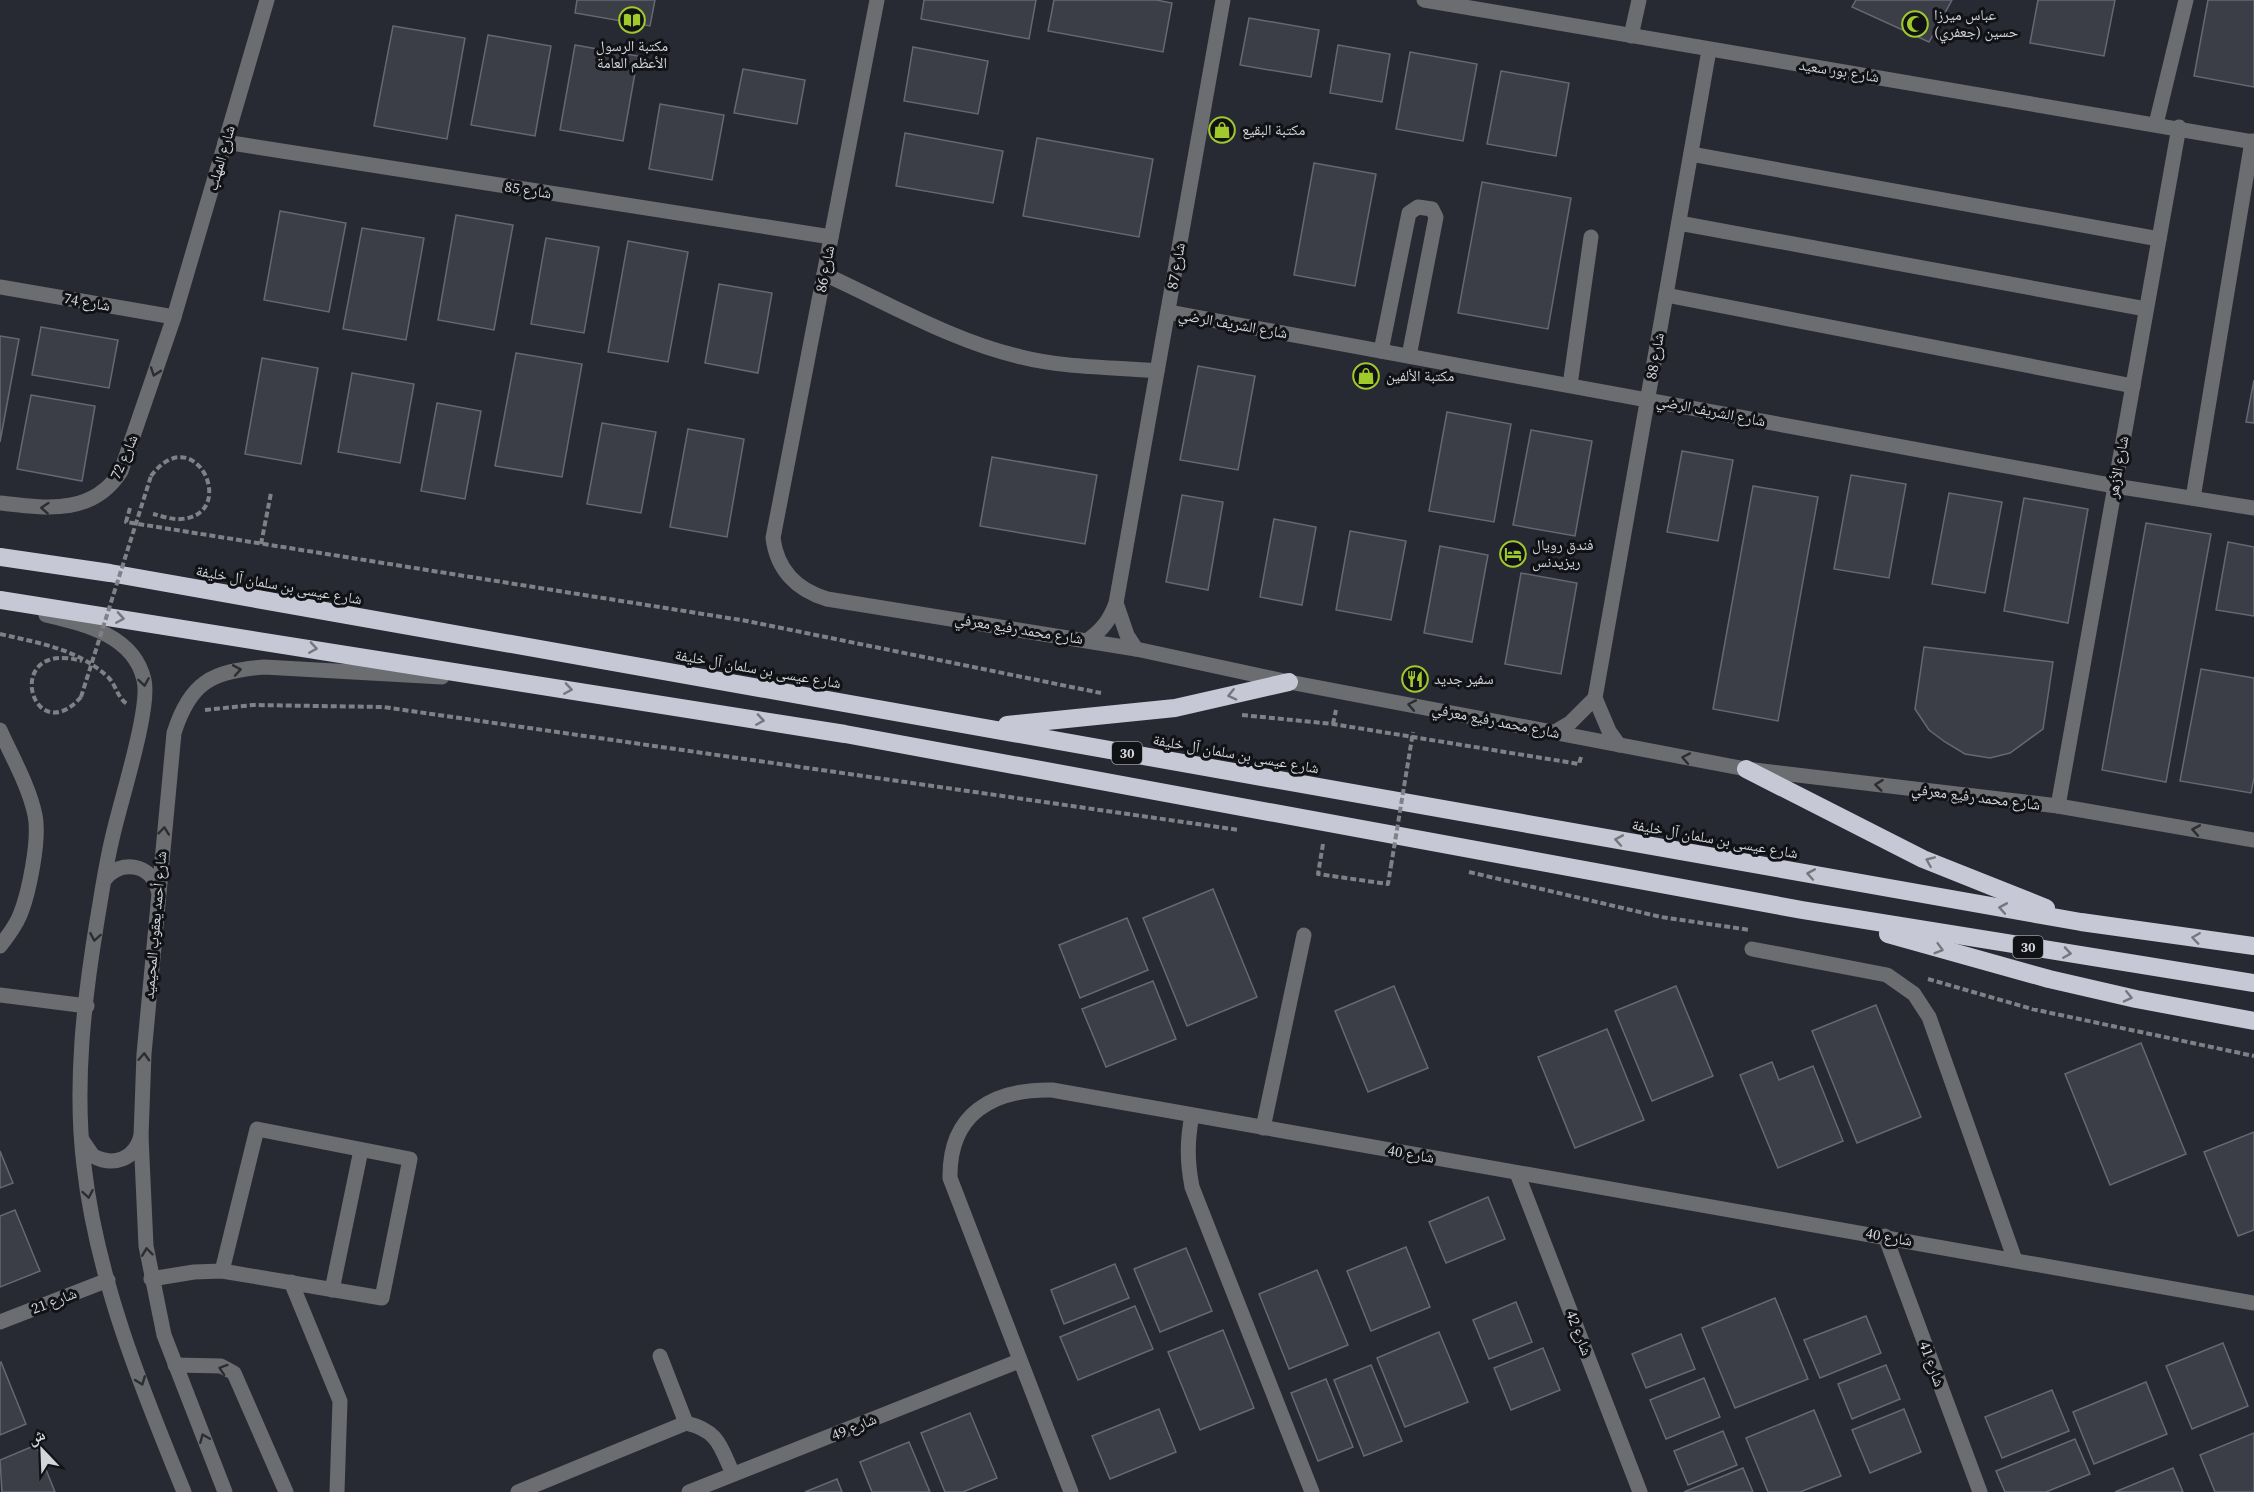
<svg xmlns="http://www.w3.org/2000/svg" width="2254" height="1492" font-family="'Source Serif 4','Noto Naskh Arabic',serif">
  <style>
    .building { fill: #3c3e47; stroke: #656872; stroke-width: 1.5 }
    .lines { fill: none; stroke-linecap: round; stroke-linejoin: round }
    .path { stroke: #7e8188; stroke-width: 4; stroke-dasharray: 6 3; stroke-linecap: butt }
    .minor { stroke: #6b6d71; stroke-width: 15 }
    .highway { stroke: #c6c9d5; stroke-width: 18 }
    .path-bridge { stroke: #7e8188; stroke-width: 4; stroke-dasharray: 6 3; stroke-linecap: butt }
    .oneway { stroke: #2c2d31 }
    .oneway2 { stroke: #75777f }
    .labels { text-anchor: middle; stroke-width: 6; stroke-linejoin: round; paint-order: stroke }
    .shield { fill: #111216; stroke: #999aa0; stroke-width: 1.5 }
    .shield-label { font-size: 14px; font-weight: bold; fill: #d3d5db }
    .poi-label { font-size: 15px; fill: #d3d5db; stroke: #111216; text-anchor: start }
    .street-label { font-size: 15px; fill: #d3d5db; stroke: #111216 }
  </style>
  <rect width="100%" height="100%" fill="#272a32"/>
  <!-- building -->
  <g class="building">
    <polygon points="577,0 655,0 650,26 575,13"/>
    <polygon points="924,0 1036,0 1029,39 921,19"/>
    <polygon points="1054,0 1156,0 1172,3 1163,52 1048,31"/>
    <polygon points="1856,0 1952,0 1929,42 1852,7"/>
    <polygon points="2038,0 2115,0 2104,56 2030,43"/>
    <polygon points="2208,0 2254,0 2254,87 2194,76"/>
    <polygon points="1249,18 1319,30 1311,77 1240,65"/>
    <polygon points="393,26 465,38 447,139 374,126"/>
    <polygon points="488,35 551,46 535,136 471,125"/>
    <polygon points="575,45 638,56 623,141 560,130"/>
    <polygon points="1338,45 1390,54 1382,102 1330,93"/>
    <polygon points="913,47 988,61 978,114 904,101"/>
    <polygon points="1410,52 1477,64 1463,141 1396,129"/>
    <polygon points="743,69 805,80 797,124 734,113"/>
    <polygon points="1501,71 1569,83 1556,156 1487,144"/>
    <polygon points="660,104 724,115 712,180 649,169"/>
    <polygon points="905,133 1003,151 993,203 896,186"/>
    <polygon points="1037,138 1153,159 1139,237 1023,216"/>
    <polygon points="1314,163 1376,174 1355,286 1294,275"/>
    <polygon points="1482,182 1571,198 1548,329 1458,313"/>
    <polygon points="280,211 346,223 329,312 264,300"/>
    <polygon points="456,215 513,225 494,330 438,320"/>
    <polygon points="362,228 424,238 406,340 343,329"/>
    <polygon points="546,238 599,247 584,333 531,324"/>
    <polygon points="628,241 688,252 668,362 608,352"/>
    <polygon points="719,284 772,293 758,373 705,363"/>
    <polygon points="41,327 118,340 109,388 32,375"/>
    <polygon points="0,336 19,339 0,442"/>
    <polygon points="516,353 582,364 562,477 495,466"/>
    <polygon points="262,358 318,368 301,464 245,454"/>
    <polygon points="1198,366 1255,376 1238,470 1180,460"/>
    <polygon points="352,373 414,384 400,463 338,452"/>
    <polygon points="2254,380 2254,423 2246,422"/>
    <polygon points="31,395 95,406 82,481 17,469"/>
    <polygon points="437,403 481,411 465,499 421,491"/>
    <polygon points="1447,412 1511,424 1494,522 1429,511"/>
    <polygon points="602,423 656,432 641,513 587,504"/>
    <polygon points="688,429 744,439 727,537 670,527"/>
    <polygon points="1531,430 1592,441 1575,536 1513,525"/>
    <polygon points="1682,451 1733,460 1718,541 1667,532"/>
    <polygon points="992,457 1097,475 1085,544 980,526"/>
    <polygon points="1851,475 1906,484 1889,578 1834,569"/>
    <polygon points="1753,486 1818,497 1778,721 1713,709"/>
    <polygon points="1949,493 2002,502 1985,593 1932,584"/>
    <polygon points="1182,495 1223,502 1208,590 1166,582"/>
    <polygon points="2024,498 2088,509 2068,623 2004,611"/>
    <polygon points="1274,519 1316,527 1302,605 1260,597"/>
    <polygon points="2146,523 2211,534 2166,782 2102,770"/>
    <polygon points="1350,531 1406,541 1391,620 1336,610"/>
    <polygon points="2228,542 2254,547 2254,616 2216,610"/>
    <polygon points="1440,546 1488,555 1472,642 1424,633"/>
    <polygon points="1521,573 1577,583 1561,674 1505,664"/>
    <polygon points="1924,647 2053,662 2043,729 2010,753 1990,758 1965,754 1945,742 1929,730 1915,709"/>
    <polygon points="2201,669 2254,678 2254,778 2251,793 2180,781"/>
    <polygon points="1213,889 1257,997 1187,1026 1143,918"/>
    <polygon points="1127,918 1148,970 1080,998 1059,945"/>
    <polygon points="1153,981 1176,1039 1106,1067 1082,1009"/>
    <polygon points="1394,986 1428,1068 1368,1092 1335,1011"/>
    <polygon points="1676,986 1713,1076 1652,1101 1615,1011"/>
    <polygon points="1876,1005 1921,1117 1857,1143 1812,1031"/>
    <polygon points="1607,1029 1644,1120 1575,1148 1538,1057"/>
    <polygon points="2141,1043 2186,1154 2110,1185 2065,1074"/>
    <polygon points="1772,1062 1779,1080 1813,1066 1843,1141 1778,1168 1740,1075"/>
    <polygon points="2254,1132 2254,1230 2238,1236 2204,1152"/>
    <polygon points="0,1151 13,1183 0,1188"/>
    <polygon points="1488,1197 1505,1239 1446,1263 1429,1222"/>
    <polygon points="15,1210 40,1271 0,1287 0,1216"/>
    <polygon points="1406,1247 1430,1307 1371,1331 1347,1271"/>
    <polygon points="1186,1248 1212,1311 1160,1332 1134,1269"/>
    <polygon points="1115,1264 1129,1298 1064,1324 1051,1290"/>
    <polygon points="1317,1270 1348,1345 1289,1369 1259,1294"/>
    <polygon points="1775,1298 1808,1379 1735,1408 1702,1328"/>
    <polygon points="1516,1302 1532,1342 1489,1359 1473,1320"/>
    <polygon points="1135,1306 1153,1349 1078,1380 1060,1337"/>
    <polygon points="1866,1316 1881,1353 1820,1378 1804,1340"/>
    <polygon points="1223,1330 1254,1408 1200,1430 1168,1352"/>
    <polygon points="1439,1332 1468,1402 1405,1427 1377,1358"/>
    <polygon points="1681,1334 1695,1369 1646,1388 1632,1354"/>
    <polygon points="2223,1343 2248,1406 2192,1429 2166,1366"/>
    <polygon points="1543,1348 1560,1390 1511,1410 1494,1368"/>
    <polygon points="1,1362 26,1424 0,1435 0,1363"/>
    <polygon points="1371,1365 1402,1441 1364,1456 1334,1380"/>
    <polygon points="1886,1365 1900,1399 1852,1419 1838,1384"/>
    <polygon points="1704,1378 1720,1417 1666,1439 1650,1400"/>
    <polygon points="1326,1379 1353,1447 1318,1461 1291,1393"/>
    <polygon points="2146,1382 2167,1434 2094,1464 2073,1412"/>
    <polygon points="2052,1390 2069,1431 2002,1458 1985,1417"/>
    <polygon points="1159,1409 1176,1452 1110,1479 1092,1436"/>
    <polygon points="1904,1409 1921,1452 1870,1473 1852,1430"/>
    <polygon points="1814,1410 1841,1476 1800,1492 1768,1492 1746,1438"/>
    <polygon points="970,1413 997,1478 963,1492 945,1492 921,1433"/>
    <polygon points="1723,1431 1737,1465 1688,1485 1674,1451"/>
    <polygon points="2254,1433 2254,1492 2215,1492 2200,1455"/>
    <polygon points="2075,1439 2090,1474 2046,1492 2005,1492 1996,1471"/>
    <polygon points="909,1442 930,1492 872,1492 860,1462"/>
    <polygon points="36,1445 55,1492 2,1492 0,1460"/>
    <polygon points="1743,1468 1753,1492 1684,1492"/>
    <polygon points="2173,1468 2183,1492 2115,1492"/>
    <polygon points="837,1479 842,1492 805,1492"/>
  </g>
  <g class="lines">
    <!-- path -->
    <g class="path">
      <path d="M 151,476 C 195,417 240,515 181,519 C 172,520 162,516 153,514"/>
      <polyline points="130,508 126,522 747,621 1101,693"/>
      <polyline points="261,544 271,493"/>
      <path d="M 0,634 C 39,643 78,649 108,677 C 116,685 117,697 127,704"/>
      <path d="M 81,697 C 32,753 0,638 82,661"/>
      <polyline points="205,710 253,705 383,707 1239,830"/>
      <polyline points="1242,715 1333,724 1579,764 1581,757"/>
      <polyline points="1333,724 1336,710"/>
      <polyline points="1323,844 1318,874 1388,884 1391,866"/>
      <polyline points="1469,872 1661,917 1750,930"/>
      <polyline points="1928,979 2032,1009 2254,1056"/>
    </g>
    <!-- minor -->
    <g class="minor">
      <path d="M 877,0 L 773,538 C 777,570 797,590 827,599 L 1136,649 L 1289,682 L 1746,769 L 2058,806 L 2254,840"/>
      <polyline points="1424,0 2254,142"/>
      <polyline points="1631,36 1639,0"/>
      <polyline points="2156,124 2186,0"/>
      <polyline points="225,142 831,237"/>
      <polyline points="1691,154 2159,239"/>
      <polyline points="1679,223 2146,309"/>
      <path d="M 824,274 C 888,303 952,341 1021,357 C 1065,368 1113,367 1157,371"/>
      <polyline points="0,287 174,317"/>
      <polyline points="1666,295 2133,386"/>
      <polyline points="1168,312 2115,486 2254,508"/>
      <polyline points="1381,351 1409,213 1418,207 1432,209 1436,217 1409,356"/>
      <polyline points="1570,385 1591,237"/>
      <polyline points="2193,498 2252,141"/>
      <path d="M 0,503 C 45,508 93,516 121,471 L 174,317 L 267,0"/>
      <polyline points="1116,603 1127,635 1136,649"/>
      <path d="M 46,615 C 84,624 134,635 144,680 C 151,707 120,803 113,835 C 106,863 102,892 97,921 C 84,1000 74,1085 84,1166 C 97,1279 141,1387 184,1492"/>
      <path d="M 1088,640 C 1102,630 1110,620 1116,603 L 1223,0"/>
      <path d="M 0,730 C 12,757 29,786 35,815 C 40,839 29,893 20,915 C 15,927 8,936 0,946"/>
      <polyline points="1555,732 1570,723 1595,698"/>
      <polyline points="1619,745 1609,731 1595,698 1709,50"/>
      <polyline points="2058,806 2179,127"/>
      <path d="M 105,879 C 121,859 151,864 158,890"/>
      <polyline points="1752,949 1887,975 1914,994 1929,1017 2015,1260"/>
      <polyline points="0,995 87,1006"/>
      <path d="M 1192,1115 C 1187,1141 1187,1161 1192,1187 L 1312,1492"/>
      <polyline points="1263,1128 1304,935"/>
      <path d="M 82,1140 L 93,1156 C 114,1167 135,1159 141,1136"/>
      <polyline points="1517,1173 1640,1492"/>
      <polyline points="1885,1236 1980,1492"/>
      <polyline points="151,1279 194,1272 222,1271 382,1298 410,1159 257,1129 222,1271"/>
      <polyline points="291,1282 340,1401 337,1492"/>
      <polyline points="332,1290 361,1150"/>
      <polyline points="0,1322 108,1280"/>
      <path d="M 660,1356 L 686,1423 C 719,1431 720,1446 733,1474"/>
      <polyline points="175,1365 221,1366 234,1373 286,1492"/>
      <path d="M 225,1492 L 164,1335 L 146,1246 L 141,1136 L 144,1054 L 174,733 C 190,682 212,671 264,667 L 442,677"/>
      <polyline points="518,1492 686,1423"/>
      <polyline points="689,1492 1019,1361"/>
      <path d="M 1071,1492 L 950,1178 C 949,1114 992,1089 1052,1090 L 2254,1303"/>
    </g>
    <!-- highway -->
    <g class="highway">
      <polyline points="0,557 110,573 2081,922 2254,946"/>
      <polyline points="0,600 845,734 1802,910 2254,983"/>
      <polyline points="1007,725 1175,708 1289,682"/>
      <polyline points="1746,769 1923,859 2046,908"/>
      <polyline points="1888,934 2049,979 2136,999 2254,1021"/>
    </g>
    <!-- path-bridge -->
    <g class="path-bridge">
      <polyline points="81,697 151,476"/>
      <polyline points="1391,866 1413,732"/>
    </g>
  </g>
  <!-- one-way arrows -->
  <defs><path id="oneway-chevron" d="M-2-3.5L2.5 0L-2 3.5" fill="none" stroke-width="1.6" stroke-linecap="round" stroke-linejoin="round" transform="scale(1.5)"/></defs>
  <g class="oneway">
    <use href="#oneway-chevron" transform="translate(155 372) rotate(109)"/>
    <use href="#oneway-chevron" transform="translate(45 508) rotate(-176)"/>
    <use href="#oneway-chevron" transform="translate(237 670) rotate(-10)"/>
    <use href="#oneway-chevron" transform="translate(144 682) rotate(81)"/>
    <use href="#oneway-chevron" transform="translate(1412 705) rotate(-169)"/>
    <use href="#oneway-chevron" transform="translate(1686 758) rotate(-169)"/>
    <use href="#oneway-chevron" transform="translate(1879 785) rotate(-173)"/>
    <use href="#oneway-chevron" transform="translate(2196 830) rotate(-170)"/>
    <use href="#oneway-chevron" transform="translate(164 831) rotate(-84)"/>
    <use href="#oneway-chevron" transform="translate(95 937) rotate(100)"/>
    <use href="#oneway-chevron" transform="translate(144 1057) rotate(-87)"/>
    <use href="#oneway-chevron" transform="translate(88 1194) rotate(80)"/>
    <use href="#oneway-chevron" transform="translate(147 1252) rotate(-97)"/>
    <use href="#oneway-chevron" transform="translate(223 1369) rotate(-162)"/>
    <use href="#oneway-chevron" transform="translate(141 1381) rotate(69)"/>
    <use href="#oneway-chevron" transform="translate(204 1438) rotate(-112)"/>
  </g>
  <g class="oneway2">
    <use href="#oneway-chevron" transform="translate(120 618) rotate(9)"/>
    <use href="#oneway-chevron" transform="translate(313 648) rotate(9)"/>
    <use href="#oneway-chevron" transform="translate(568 689) rotate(9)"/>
    <use href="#oneway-chevron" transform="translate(1232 695) rotate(167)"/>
    <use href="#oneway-chevron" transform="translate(760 720) rotate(9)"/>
    <use href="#oneway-chevron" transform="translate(1619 840) rotate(-170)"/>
    <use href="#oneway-chevron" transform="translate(1930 861) rotate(-157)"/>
    <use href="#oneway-chevron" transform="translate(1811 874) rotate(-170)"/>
    <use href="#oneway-chevron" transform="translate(2003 908) rotate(-170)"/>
    <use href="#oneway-chevron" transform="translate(2196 938) rotate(-172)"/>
    <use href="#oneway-chevron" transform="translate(1939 949) rotate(16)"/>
    <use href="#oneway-chevron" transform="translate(2067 953) rotate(9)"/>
    <use href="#oneway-chevron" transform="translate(2128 997) rotate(13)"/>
  </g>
  <!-- icons -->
  <defs>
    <g id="library-ring" transform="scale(1.35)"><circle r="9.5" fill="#111216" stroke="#a0c92b" stroke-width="1.5"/><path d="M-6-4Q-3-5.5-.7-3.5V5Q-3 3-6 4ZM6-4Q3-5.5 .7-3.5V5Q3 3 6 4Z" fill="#a0c92b"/></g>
    <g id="mosque-ring" transform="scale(1.35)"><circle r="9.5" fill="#111216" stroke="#a0c92b" stroke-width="1.5"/><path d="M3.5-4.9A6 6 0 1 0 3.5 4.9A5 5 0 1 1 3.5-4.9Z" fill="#a0c92b"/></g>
    <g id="shop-ring" transform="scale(1.35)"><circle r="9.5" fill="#111216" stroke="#a0c92b" stroke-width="1.5"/><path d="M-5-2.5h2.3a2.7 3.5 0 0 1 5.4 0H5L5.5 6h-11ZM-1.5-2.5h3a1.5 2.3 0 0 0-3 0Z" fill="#a0c92b"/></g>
    <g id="hotel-ring" transform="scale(1.35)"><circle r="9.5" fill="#111216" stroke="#a0c92b" stroke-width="1.5"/><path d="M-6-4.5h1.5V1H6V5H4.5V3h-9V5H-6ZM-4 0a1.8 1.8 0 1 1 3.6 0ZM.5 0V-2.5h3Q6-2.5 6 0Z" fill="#a0c92b"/></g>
    <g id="restaurant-ring" transform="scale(1.35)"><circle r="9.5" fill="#111216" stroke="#a0c92b" stroke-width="1.5"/><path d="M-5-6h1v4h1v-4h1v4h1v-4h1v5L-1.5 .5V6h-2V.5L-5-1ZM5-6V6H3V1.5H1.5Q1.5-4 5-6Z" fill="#a0c92b"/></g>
  </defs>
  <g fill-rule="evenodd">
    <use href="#library-ring" x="632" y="20"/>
    <use href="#mosque-ring" x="1915" y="24"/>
    <use href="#shop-ring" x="1222" y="130"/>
    <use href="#shop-ring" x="1366" y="376"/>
    <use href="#hotel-ring" x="1513" y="554"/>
    <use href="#restaurant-ring" x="1415" y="679"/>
  </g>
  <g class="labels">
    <!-- shield labels -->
    <g class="shield">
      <rect x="1112" y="742" width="30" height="22" rx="4.5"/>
      <rect x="2013" y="936" width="30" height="22" rx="4.5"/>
    </g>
    <g class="shield-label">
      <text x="1127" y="758">30</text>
      <text x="2028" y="952">30</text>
    </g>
    <!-- poi labels -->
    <g class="poi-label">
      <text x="1934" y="20">عباس ميرزا<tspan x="1934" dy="17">حسين (جعفري)</tspan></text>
      <text x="632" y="51" text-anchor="middle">مكتبة الرسول<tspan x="632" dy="17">الأعظم العامة</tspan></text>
      <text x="1242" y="135">مكتبة البقيع</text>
      <text x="1386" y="381">مكتبة الألفين</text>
      <text x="1532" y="550">فندق رويال<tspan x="1532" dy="17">ريزيدنس</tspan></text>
      <text x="1434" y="684">سفير جديد</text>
    </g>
    <!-- street labels -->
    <g class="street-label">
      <text transform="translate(1839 71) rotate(9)" y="5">شارع بور سعيد</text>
      <text transform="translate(221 158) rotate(-74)" y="5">شارع المهلب</text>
      <text transform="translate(528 190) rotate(9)" y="5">شارع 85</text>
      <text transform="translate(1176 266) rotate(-80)" y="5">شارع 87</text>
      <text transform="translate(825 269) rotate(-79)" y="5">شارع 86</text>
      <text transform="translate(87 302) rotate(10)" y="5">شارع 74</text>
      <text transform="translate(1233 324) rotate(10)" y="5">شارع الشريف الرضي</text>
      <text transform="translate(1655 356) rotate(-80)" y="5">شارع 88</text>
      <text transform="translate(1711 411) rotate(11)" y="5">شارع الشريف الرضي</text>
      <text transform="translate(124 457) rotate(-66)" y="5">شارع 72</text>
      <text transform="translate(2118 467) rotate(-80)" y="5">شارع الأزهر</text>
      <text transform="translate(279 585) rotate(10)" y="5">شارع عيسى بن سلمان آل خليفة</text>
      <text transform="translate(1019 629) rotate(9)" y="5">شارع محمد رفيع معرفي</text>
      <text transform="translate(758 669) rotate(10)" y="5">شارع عيسى بن سلمان آل خليفة</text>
      <text transform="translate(1496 721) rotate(11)" y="5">شارع محمد رفيع معرفي</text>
      <text transform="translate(1236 754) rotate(10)" y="5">شارع عيسى بن سلمان آل خليفة</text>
      <text transform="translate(1976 797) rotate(7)" y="5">شارع محمد رفيع معرفي</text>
      <text transform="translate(1715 839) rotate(10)" y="5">شارع عيسى بن سلمان آل خليفة</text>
      <text transform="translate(155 925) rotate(-85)" y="5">شارع أحمد يعقوب المحيميد</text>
      <text transform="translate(1411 1154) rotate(10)" y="5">شارع 40</text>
      <text transform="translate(1889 1237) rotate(10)" y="5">شارع 40</text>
      <text transform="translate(54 1301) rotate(-21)" y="5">شارع 21</text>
      <text transform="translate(1579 1333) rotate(69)" y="5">شارع 42</text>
      <text transform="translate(1932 1364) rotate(70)" y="5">شارع 41</text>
      <text transform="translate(854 1427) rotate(-22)" y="5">شارع 49</text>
    </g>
  </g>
  <!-- north arrow -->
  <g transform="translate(42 1450) rotate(337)" stroke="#111216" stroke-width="4.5" paint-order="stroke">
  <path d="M0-4.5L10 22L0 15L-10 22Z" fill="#d3d5db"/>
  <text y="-9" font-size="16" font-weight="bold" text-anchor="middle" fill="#d3d5db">ش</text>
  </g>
</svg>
